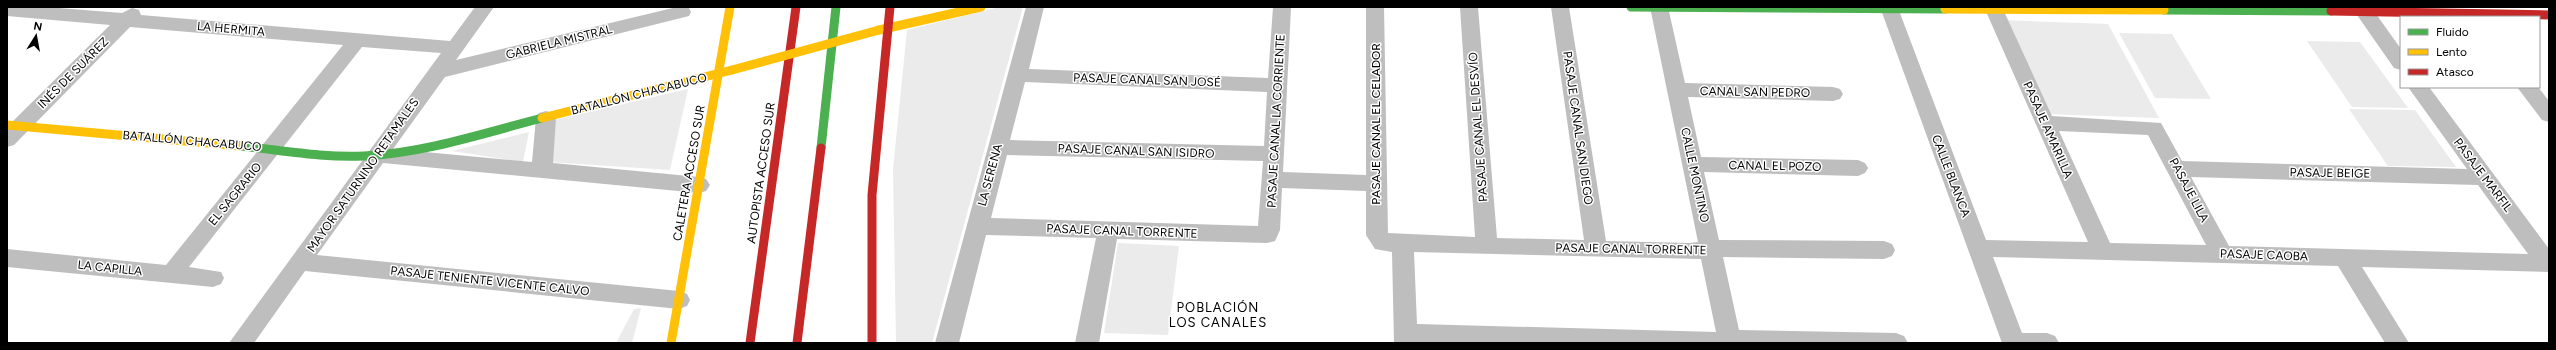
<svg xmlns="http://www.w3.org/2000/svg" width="2556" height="350" font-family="Figtree,sans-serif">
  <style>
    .green { fill: #ebebeb }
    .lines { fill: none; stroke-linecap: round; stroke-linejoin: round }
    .street { fill: #bebebe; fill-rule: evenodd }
    .fast { stroke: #4caf50; stroke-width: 9 }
    .slow { stroke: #ffc107; stroke-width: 9 }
    .jam { stroke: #c62828; stroke-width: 9 }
    .slow-bridge { stroke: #ffc107; stroke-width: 9 }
    .labels { text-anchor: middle; stroke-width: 3; stroke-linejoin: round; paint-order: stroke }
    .street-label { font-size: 12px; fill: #000; stroke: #fff }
    .neighbourhood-label { font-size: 13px; letter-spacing: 1px; fill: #000; stroke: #fff }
  </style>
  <rect width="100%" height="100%" fill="#fff"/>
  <!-- green -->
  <g class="green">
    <polygon points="1000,7 1023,7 932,343 896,343 893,169 907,30"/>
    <polygon points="2002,20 2108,24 2159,118 2044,114"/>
    <polygon points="2119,33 2172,34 2211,99 2155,98"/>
    <polygon points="2307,41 2360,42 2408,108 2352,107"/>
    <polygon points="688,89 670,170 549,162 550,121"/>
    <polygon points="2349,109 2415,110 2456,167 2388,166"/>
    <polygon points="529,132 523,162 452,151"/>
    <polygon points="1118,243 1179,246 1168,335 1104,333"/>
    <polygon points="641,308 632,343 616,343 634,309"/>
  </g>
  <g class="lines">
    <!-- street -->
    <g class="street">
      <polygon points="7,7 46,7 122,13 132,8 139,10 141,15 450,41 475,7 494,7 456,60 677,7 689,8 691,12 689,16 445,77 393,149 532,162 536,118 539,113 546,111 553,113 556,118 553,163 699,177 706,179 710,185 706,191 699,193 383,163 317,255 679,291 687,294 690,300 687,306 679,309 305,271 254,343 229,343 441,53 362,47 189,267 221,272 224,278 221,284 213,287 7,267 7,249 166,265 343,45 130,27 14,145 7,147 7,127 110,25 7,16"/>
      <path d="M 1026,7 L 1044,7 L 1029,69 L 1268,78 L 1273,7 L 1291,7 L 1283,172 L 1366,175 L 1366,7 L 1384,7 L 1388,233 L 1475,237 L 1460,7 L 1478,7 L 1497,238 L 1584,240 L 1551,7 L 1569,7 L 1606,241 L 1690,243 L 1698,242 L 1650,7 L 1668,7 L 1685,83 L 1833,87 L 1840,89 L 1843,94 L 1840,99 L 1833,101 L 1688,97 L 1701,157 L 1858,160 L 1865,163 L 1868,168 L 1865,173 L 1858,176 L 1704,172 L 1719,240 L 1884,241 L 1892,244 L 1895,250 L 1892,256 L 1884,259 L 1723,257 L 1739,330 L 1896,333 L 1904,336 L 1908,343 L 1394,343 L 1392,252 L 1375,249 L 1366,235 L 1366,191 L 1282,188 L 1280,230 L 1275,241 L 1267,243 L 1117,239 L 1099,343 L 1075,343 L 1096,238 L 986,235 L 959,343 L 935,343 ZM 1025,82 L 1267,92 L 1264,146 L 1010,140 ZM 1007,155 L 1263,161 L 1258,226 L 991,218 ZM 1414,252 L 1701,259 L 1716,332 L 1417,324 Z"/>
      <path d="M 1880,7 L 1898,8 L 1986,240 L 2088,242 L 1984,7 L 2002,7 L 2052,116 L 2161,123 L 2182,161 L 2467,169 L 2408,87 L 2429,87 L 2549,249 L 2549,272 L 2362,267 L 2409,343 L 2385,343 L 2338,266 L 1993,257 L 2022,333 L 2047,333 L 2055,336 L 2059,343 L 2002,343 ZM 2059,131 L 2148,135 L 2206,245 L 2110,243 ZM 2191,177 L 2478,185 L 2528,254 L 2229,246 Z"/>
      <polygon points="2357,7 2371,7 2401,49 2401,70 2394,68 2357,15 2355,11"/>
      <polygon points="2517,87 2538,87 2549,101 2549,122 2542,120"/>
    </g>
    <!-- fast -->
    <g class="fast">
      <polyline points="1631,7 1945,9"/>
      <polyline points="2164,10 2331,11"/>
      <path d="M 240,146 C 281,150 323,158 364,156 C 424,153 484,133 542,118"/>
      <polyline points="821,148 836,7"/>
    </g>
    <!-- slow -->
    <g class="slow">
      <polyline points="1945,9 2164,10"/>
      <polyline points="879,30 981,7"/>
      <polyline points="542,118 732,70"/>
      <polyline points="7,125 240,146"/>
      <polyline points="671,343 730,7"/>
    </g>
    <!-- jam -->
    <g class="jam">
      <polyline points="2331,11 2549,15"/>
      <polyline points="750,343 796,7"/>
      <polyline points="797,343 821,148"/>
      <polyline points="872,343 872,195 890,7"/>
    </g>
    <!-- slow-bridge -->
    <polyline class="slow-bridge" points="732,70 879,30"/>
  </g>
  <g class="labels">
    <!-- street labels -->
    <g class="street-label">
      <text transform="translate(231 29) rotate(5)" y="4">LA HERMITA</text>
      <text transform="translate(559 42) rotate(-14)" y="4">GABRIELA MISTRAL</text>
      <text transform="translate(73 73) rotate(-45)" y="4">INÉS DE SUÁREZ</text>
      <text transform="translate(1147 80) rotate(2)" y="4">PASAJE CANAL SAN JOSÉ</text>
      <text transform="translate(1755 92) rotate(1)" y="4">CANAL SAN PEDRO</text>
      <text transform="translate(639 94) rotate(-14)" y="4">BATALLÓN CHACABUCO</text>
      <text transform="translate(1276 121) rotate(-87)" y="4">PASAJE CANAL LA CORRIENTE</text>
      <text transform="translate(1376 124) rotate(-90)" y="4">PASAJE CANAL EL CELADOR</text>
      <text transform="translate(1478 127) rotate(-94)" y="4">PASAJE CANAL EL DESVÍO</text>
      <text transform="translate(1578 128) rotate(82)" y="4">PASAJE CANAL SAN DIEGO</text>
      <text transform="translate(2048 130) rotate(66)" y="4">PASAJE AMARILLA</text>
      <text transform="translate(192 141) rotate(5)" y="4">BATALLÓN CHACABUCO</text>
      <text transform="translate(1136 151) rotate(2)" y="4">PASAJE CANAL SAN ISIDRO</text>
      <text transform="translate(1775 166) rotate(1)" y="4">CANAL EL POZO</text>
      <text transform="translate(689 173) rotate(-80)" y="4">CALETERA ACCESO SUR</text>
      <text transform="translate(761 173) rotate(-82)" y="4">AUTOPISTA ACCESO SUR</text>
      <text transform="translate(2330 173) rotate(1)" y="4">PASAJE BEIGE</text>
      <text transform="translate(363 175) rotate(-55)" y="4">MAYOR SATURNINO RETAMALES</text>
      <text transform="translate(990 175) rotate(-75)" y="4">LA SERENA</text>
      <text transform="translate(1695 175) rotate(78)" y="4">CALLE MONTINO</text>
      <text transform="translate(2483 175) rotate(53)" y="4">PASAJE MARFIL</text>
      <text transform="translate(1951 176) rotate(69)" y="4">CALLE BLANCA</text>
      <text transform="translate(2189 190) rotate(62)" y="4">PASAJE LILA</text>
      <text transform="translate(235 194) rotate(-51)" y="4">EL SAGRARIO</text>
      <text transform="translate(1122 231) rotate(2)" y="4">PASAJE CANAL TORRENTE</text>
      <text transform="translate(1631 249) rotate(1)" y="4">PASAJE CANAL TORRENTE</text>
      <text transform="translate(2264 255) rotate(2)" y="4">PASAJE CAOBA</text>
      <text transform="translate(110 268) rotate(6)" y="4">LA CAPILLA</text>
      <text transform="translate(490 281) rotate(6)" y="4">PASAJE TENIENTE VICENTE CALVO</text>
    </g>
    <!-- neighbourhood labels -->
    <g class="neighbourhood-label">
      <text x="1218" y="312">POBLACIÓN<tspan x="1218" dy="15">LOS CANALES</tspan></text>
    </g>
  </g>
  <!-- border -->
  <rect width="2556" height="350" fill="none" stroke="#000000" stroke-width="16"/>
  <!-- legend -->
  <rect x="2400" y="16" width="140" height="72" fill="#ffffff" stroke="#999999"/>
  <rect x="2408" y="29" width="20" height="6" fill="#4caf50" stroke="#999999"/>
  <text x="2436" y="36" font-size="12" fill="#000000">Fluido</text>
  <rect x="2408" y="49" width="20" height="6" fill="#ffc107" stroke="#999999"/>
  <text x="2436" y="56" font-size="12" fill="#000000">Lento</text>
  <rect x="2408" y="69" width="20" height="6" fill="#c62828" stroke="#999999"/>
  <text x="2436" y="76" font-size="12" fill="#000000">Atasco</text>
  <!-- north arrow -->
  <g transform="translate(36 36) rotate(11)" stroke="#ffffff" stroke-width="3" paint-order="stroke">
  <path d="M0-3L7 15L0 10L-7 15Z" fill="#000000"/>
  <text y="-6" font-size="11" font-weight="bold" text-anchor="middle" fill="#000000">N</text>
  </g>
</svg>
